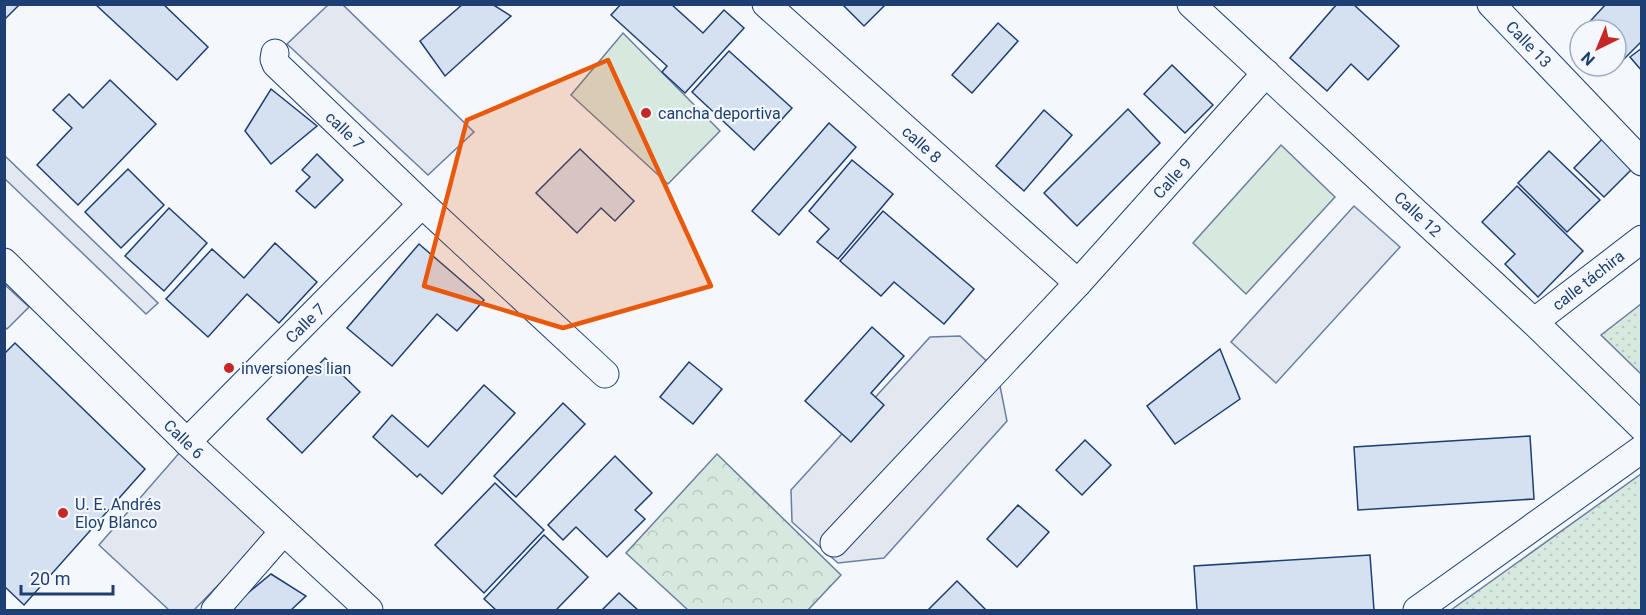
<svg xmlns="http://www.w3.org/2000/svg" width="1646" height="615" font-family="Roboto,sans-serif">
  <style>
    .grass { fill: url(#grass-dots); stroke: #687fa3; stroke-width: 1.5 }
    .park { fill: url(#park-crowns); stroke: #687fa3; stroke-width: 1.5 }
    .garden { fill: #d7e8df; stroke: #687fa3; stroke-width: 1.5 }
    .parking { fill: #e3e8f0; stroke: #687fa3; stroke-width: 1.5 }
    .building { fill: #d5e0f0; stroke: #1d3f73; stroke-width: 1.5 }
    .lines { fill: none; stroke-linecap: round; stroke-linejoin: round }
    .minor-casing { stroke: #1d3f73; stroke-width: 29 }
    .minor { stroke: #f4f7fb; stroke-width: 27 }
    .marked { fill: #e8590c; fill-opacity: 0.2; stroke: #e8590c; stroke-width: 4.5; stroke-linejoin: round }
    .poi-dot { fill: #c62828; stroke: #f4f7fb; stroke-width: 2 }
    .labels { text-anchor: middle; stroke-width: 4.5; stroke-linejoin: round; paint-order: stroke }
    .street-label { font-size: 16px; fill: #1d3f73; stroke: #f4f7fb }
    .poi-label { font-size: 16px; fill: #1d3f73; stroke: #f4f7fb; text-anchor: start }
  </style>
  <defs>
    <pattern id="grass-dots" width="8" height="8" patternUnits="userSpaceOnUse" patternTransform="scale(1.5)"><rect width="8" height="8" fill="#d7e8df"/><path d="M2 2h.1M6 6h.1" fill="none" stroke="#b8c8c3" stroke-width="1.8" stroke-linecap="round"/></pattern>
    <pattern id="park-crowns" width="20" height="18" patternUnits="userSpaceOnUse" patternTransform="scale(1.5)"><rect width="20" height="18" fill="#d7e8df"/><path d="M2 6a3 3 0 1 1 6 0M12 15a3 3 0 1 1 6 0" fill="none" stroke="#b8c8c3"/></pattern>
  </defs>
  <rect width="100%" height="100%" fill="#f4f7fb"/>
  <!-- grass -->
  <g class="grass">
    <polygon points="1641,304 1641,374 1601,335"/>
    <polygon points="1641,474 1641,610 1451,610"/>
  </g>
  <!-- park -->
  <polygon class="park" points="717,454 841,575 808,610 688,610 626,553"/>
  <!-- garden -->
  <g class="garden">
    <polygon points="623,33 720,131 668,184 571,95"/>
    <polygon points="1281,145 1335,197 1246,294 1193,243"/>
  </g>
  <!-- parking -->
  <g class="parking">
    <polygon points="329,4 343,5 474,132 428,175 287,44"/>
    <polygon points="4,155 158,303 146,314 5,179"/>
    <polygon points="1354,206 1400,247 1276,383 1231,342"/>
    <polygon points="4,284 29,307 7,329 5,327"/>
    <polygon points="960,336 997,371 1007,421 884,558 838,563 792,522 791,490 930,337"/>
    <polygon points="181,451 268,534 194,610 169,610 99,545"/>
  </g>
  <!-- building -->
  <g class="building">
    <polygon points="4,4 20,4 4,20"/>
    <polygon points="95,4 163,4 208,47 177,80"/>
    <polygon points="463,4 492,4 511,16 445,76 420,41"/>
    <polygon points="621,4 671,4 703,33 724,10 744,28 685,93 662,72 667,66 611,15"/>
    <polygon points="842,4 886,4 864,26"/>
    <polygon points="1337,4 1353,4 1399,46 1368,80 1351,64 1327,91 1290,58"/>
    <polygon points="1606,4 1642,4 1642,41 1619,64 1616,61 1616,30 1583,29"/>
    <polygon points="998,23 1018,41 972,93 952,75"/>
    <polygon points="1642,48 1642,71 1630,57"/>
    <polygon points="729,51 792,108 754,150 692,92"/>
    <polygon points="1172,65 1213,105 1185,133 1144,94"/>
    <polygon points="110,80 156,124 78,205 37,165 72,128 53,110 69,94 83,108"/>
    <polygon points="271,89 317,126 271,164 245,131"/>
    <polygon points="1128,109 1160,143 1077,226 1044,193"/>
    <polygon points="1044,110 1072,135 1024,191 996,166"/>
    <polygon points="829,123 856,147 779,235 752,211"/>
    <polygon points="1609,132 1639,162 1604,197 1574,168"/>
    <polygon points="580,149 634,201 615,221 601,208 577,233 536,193"/>
    <polygon points="1549,151 1600,200 1567,232 1518,183"/>
    <polygon points="317,154 343,180 315,208 296,191 310,177 302,170"/>
    <polygon points="852,160 893,194 838,259 817,242 829,229 809,211"/>
    <polygon points="128,169 164,205 121,248 85,212"/>
    <polygon points="1517,186 1583,251 1538,297 1505,264 1515,254 1482,222"/>
    <polygon points="169,208 207,243 164,291 125,256"/>
    <polygon points="883,211 974,289 944,324 894,282 881,296 840,261"/>
    <polygon points="275,243 317,282 279,323 247,294 208,337 166,299 212,249 244,278"/>
    <polygon points="419,244 484,300 457,331 437,314 392,366 347,328"/>
    <polygon points="872,327 904,356 871,393 884,405 851,442 805,401"/>
    <polygon points="15,343 145,469 24,605 4,586 4,354"/>
    <polygon points="1220,349 1240,399 1175,444 1147,406"/>
    <polygon points="325,358 360,392 302,453 267,419"/>
    <polygon points="689,362 722,389 693,424 660,397"/>
    <polygon points="484,385 515,413 442,494 420,474 417,477 373,437 392,415 428,447"/>
    <polygon points="563,403 585,424 516,497 494,476"/>
    <polygon points="1530,436 1534,499 1358,510 1354,447"/>
    <polygon points="1085,440 1111,465 1082,495 1056,470"/>
    <polygon points="615,456 652,493 635,510 645,519 607,557 576,527 563,540 548,525"/>
    <polygon points="495,483 544,530 484,593 435,545"/>
    <polygon points="1018,505 1049,532 1017,567 987,539"/>
    <polygon points="544,535 588,577 556,610 496,610 484,599"/>
    <polygon points="1370,555 1374,610 1197,610 1194,566"/>
    <polygon points="271,574 306,596 291,610 227,610"/>
    <polygon points="957,581 985,609 984,610 928,610"/>
    <polygon points="619,593 638,610 602,610"/>
  </g>
  <g class="lines">
    <!-- minor casing -->
    <g class="minor-casing">
      <g id="minor">
        <polyline points="766,4 1078,283"/>
        <polyline points="1191,4 1534,322 1642,427"/>
        <polyline points="1491,4 1642,162"/>
        <polyline points="275,53 274,59 276,64 422,204 605,374"/>
        <polyline points="4,262 187,442 369,610"/>
        <polyline points="1534,322 1642,239"/>
        <polyline points="187,442 422,204"/>
        <polyline points="834,543 1078,283 1266,73"/>
        <polyline points="215,610 283,532"/>
        <polyline points="1417,610 1642,449"/>
      </g>
    </g>
    <!-- minor -->
    <use href="#minor" class="minor"/>
  </g>
  <!-- marked area -->
  <path class="marked" d="M 608,60 L 711,286 L 563,328 L 424,286 L 467,120 Z"/>
  <!-- markers -->
  <g class="poi-dot">
    <circle cx="646" cy="113" r="6"/>
    <circle cx="229" cy="368" r="6"/>
    <circle cx="63" cy="513" r="6"/>
  </g>
  <g class="labels">
    <!-- street labels -->
    <g class="street-label">
      <text transform="translate(1529 44) rotate(46)" y="6">Calle 13</text>
      <text transform="translate(345 130) rotate(44)" y="6">calle 7</text>
      <text transform="translate(922 144) rotate(42)" y="6">calle 8</text>
      <text transform="translate(1172 178) rotate(-48)" y="6">Calle 9</text>
      <text transform="translate(1418 214) rotate(43)" y="6">Calle 12</text>
      <text transform="translate(1588 280) rotate(-38)" y="6">calle táchira</text>
      <text transform="translate(305 323) rotate(-45)" y="6">Calle 7</text>
      <text transform="translate(184 439) rotate(44)" y="6">Calle 6</text>
    </g>
    <!-- poi labels -->
    <g class="poi-label">
      <text x="658" y="119">cancha deportiva</text>
      <text x="241" y="374">inversiones lian</text>
      <text x="75" y="510">U. E. Andrés<tspan x="75" dy="18">Eloy Blanco</tspan></text>
    </g>
  </g>
  <!-- border -->
  <rect width="1646" height="615" fill="none" stroke="#1d3f73" stroke-width="12"/>
  <!-- north arrow -->
  <g transform="translate(1598 48) rotate(223)"><circle r="28" fill="#f4f7fb" stroke="#9eadc5" stroke-width="1.5"/>
  <path d="M0-4.5L10 22L0 15L-10 22Z" fill="#c62828"/>
  <text y="-9" font-size="16" font-weight="bold" text-anchor="middle" fill="#1d3f73">N</text>
  </g>
  <!-- scale -->
  <path d="M21 585v9h92v-9" fill="none" stroke="#1d3f73" stroke-width="3"/>
  <text x="30" y="585" font-size="18" fill="#1d3f73" stroke="#f4f7fb" stroke-width="4.5" paint-order="stroke">20 m</text>
</svg>
